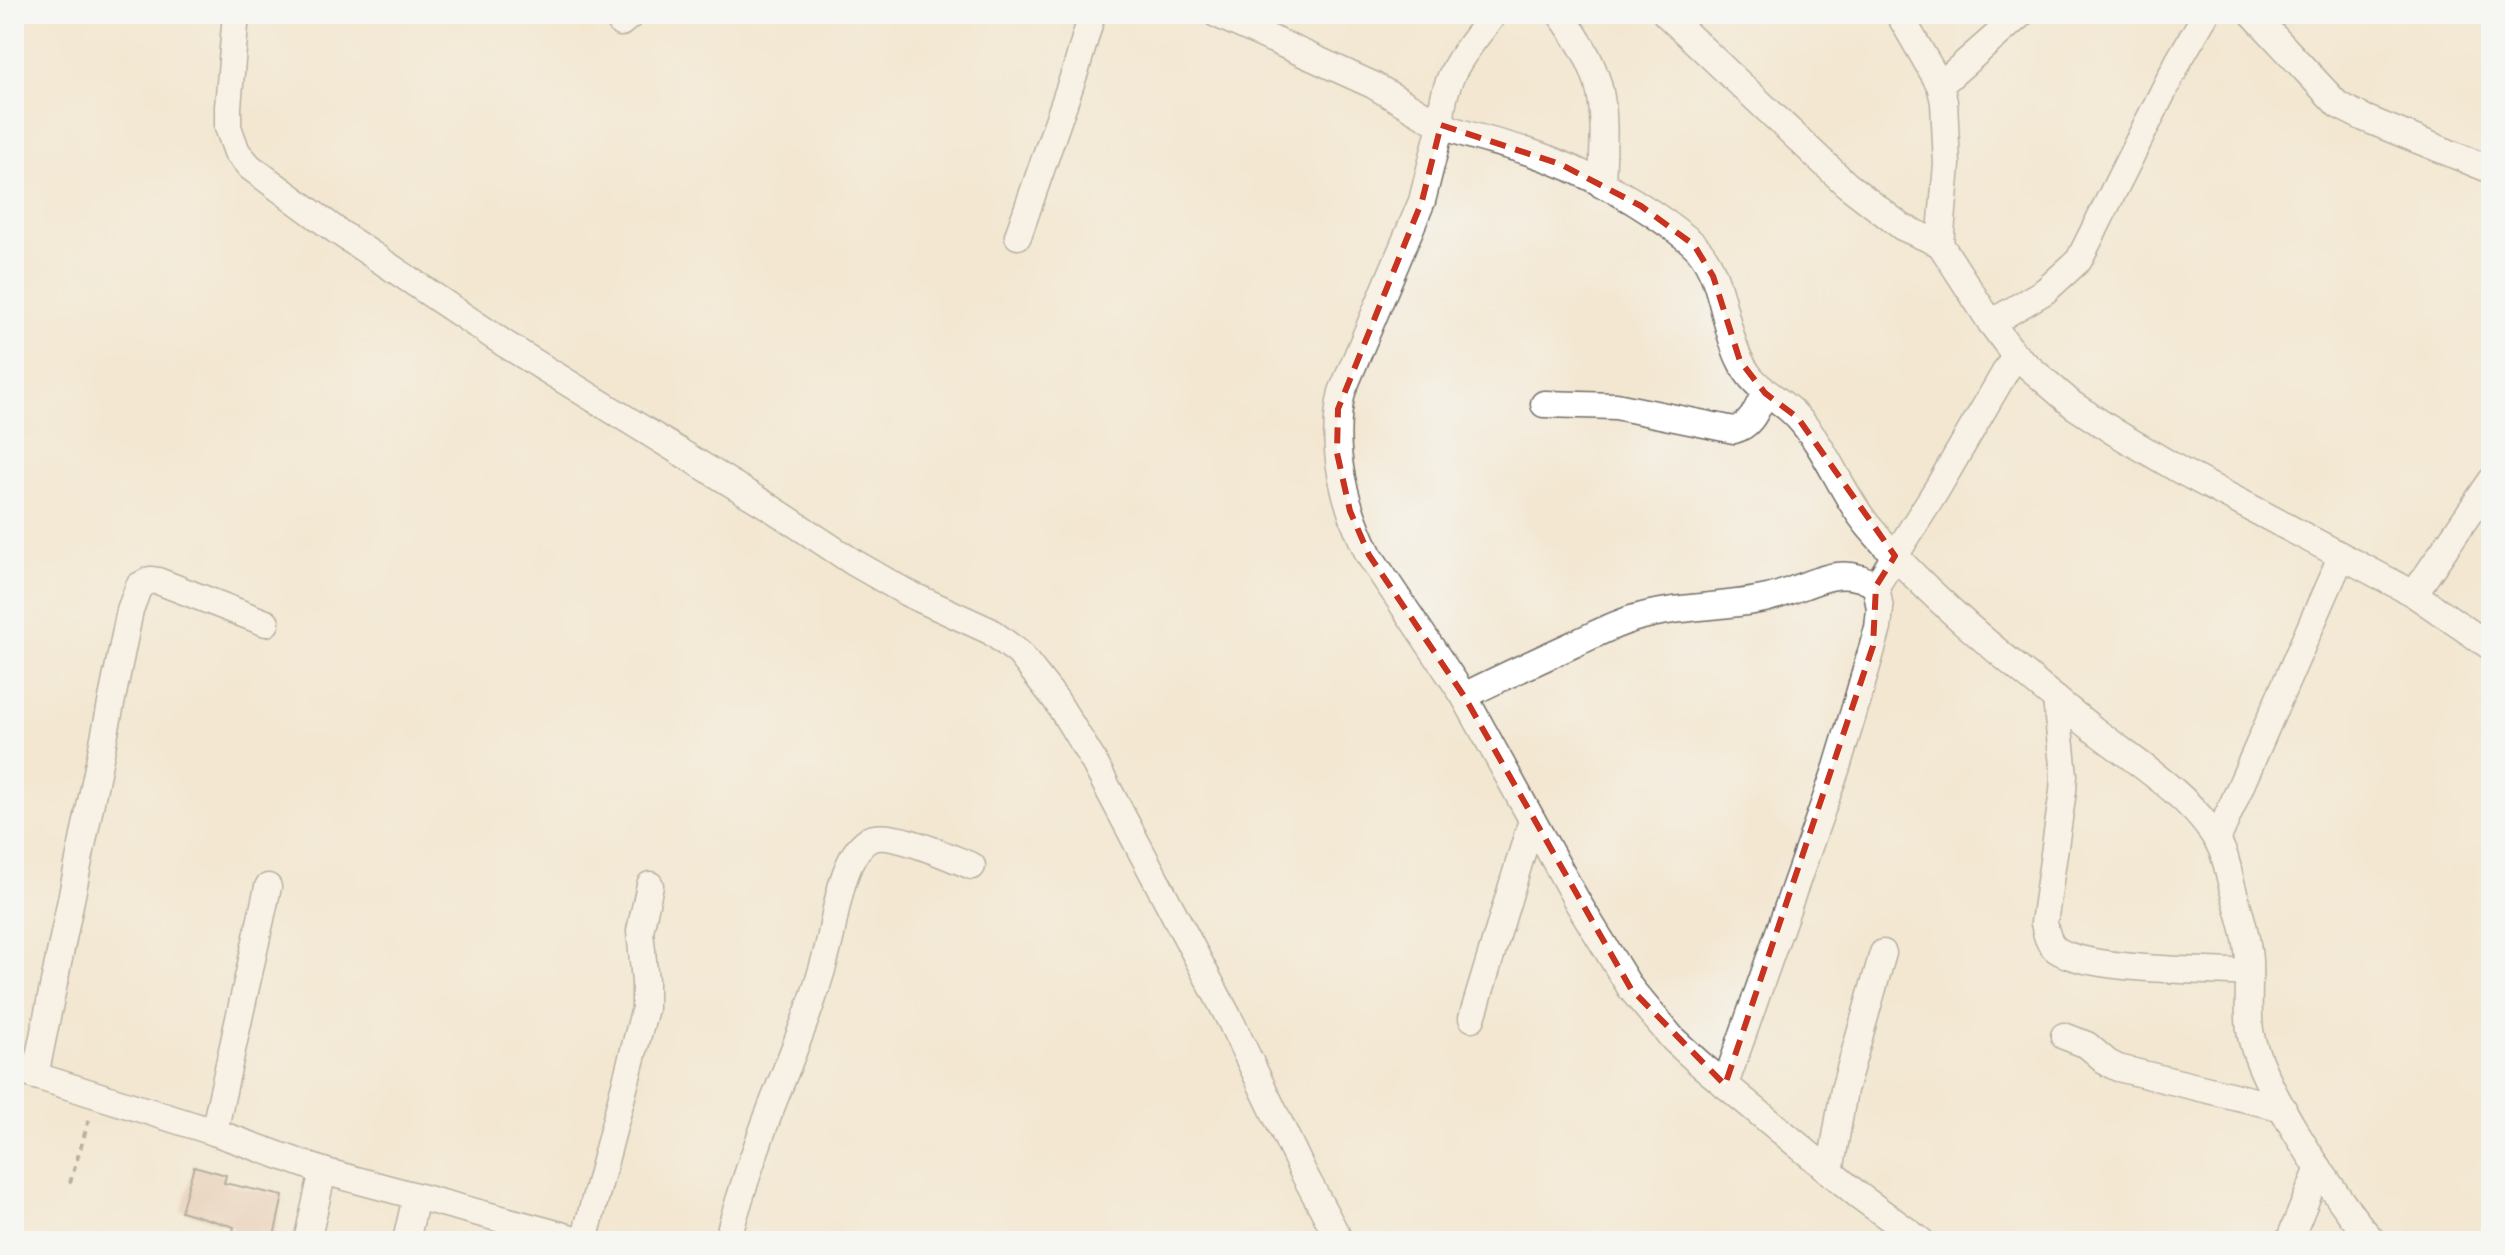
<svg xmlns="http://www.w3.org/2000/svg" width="2505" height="1255" font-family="Alegreya,serif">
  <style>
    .building { fill: #d6a88c }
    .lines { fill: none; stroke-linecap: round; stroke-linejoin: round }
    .minor-casing { stroke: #716d65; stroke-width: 29 }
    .path { stroke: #716d65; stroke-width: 4; stroke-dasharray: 6 6; stroke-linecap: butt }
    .minor { stroke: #fff; stroke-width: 26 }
    .marked { fill: none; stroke: #c8321e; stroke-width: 6; stroke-dasharray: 16 10; stroke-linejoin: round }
  </style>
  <rect width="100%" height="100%" fill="#f6f6f2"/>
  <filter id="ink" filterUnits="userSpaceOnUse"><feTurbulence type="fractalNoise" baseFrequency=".0125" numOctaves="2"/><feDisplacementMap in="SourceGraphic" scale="16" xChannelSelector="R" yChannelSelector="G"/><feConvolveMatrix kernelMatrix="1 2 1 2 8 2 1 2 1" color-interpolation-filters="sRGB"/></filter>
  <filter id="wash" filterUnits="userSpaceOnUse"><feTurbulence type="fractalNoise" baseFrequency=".006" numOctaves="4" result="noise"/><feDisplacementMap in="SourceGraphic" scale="32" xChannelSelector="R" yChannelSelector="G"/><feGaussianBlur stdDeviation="1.8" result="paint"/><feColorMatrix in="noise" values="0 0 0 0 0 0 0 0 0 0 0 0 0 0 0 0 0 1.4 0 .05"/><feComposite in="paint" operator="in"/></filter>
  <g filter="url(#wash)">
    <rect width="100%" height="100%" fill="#f3e7d2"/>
    <g id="blocks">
      <!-- building -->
      <polygon class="building" points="194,1166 226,1175 224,1183 283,1196 273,1241 251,1241 232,1237 234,1227 181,1211"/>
    </g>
  </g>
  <g filter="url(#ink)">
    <use href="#blocks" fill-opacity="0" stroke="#716d65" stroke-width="2"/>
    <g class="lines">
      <!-- minor casing -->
      <g class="minor-casing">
        <g id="minor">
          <polyline points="236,14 228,107 228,127 237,152 250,167 337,231 505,344 771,508 853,562 907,593 990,631 1019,653 1056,700 1094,762 1231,1022 1303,1172 1340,1241"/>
          <path d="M 1216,14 L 1373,85 L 1441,125 L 1422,201 L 1342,392 C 1329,449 1344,504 1369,555 L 1464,696 L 1578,903 L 1631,989 L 1673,1039 L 1699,1063 L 1858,1195 L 1921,1241"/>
          <path d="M 1494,14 C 1466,50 1441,76 1441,125 C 1469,137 1499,142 1529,152 C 1584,170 1644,204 1690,241 C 1724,269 1721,322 1740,360 C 1754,391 1779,396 1799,419 C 1828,451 1842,495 1870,528 C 1935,604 2016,667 2093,729 C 2134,761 2192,796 2218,842 C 2226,855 2228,871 2232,886 C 2239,911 2247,934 2249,960 C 2250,983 2247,1007 2250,1030 C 2256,1079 2338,1204 2373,1241"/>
          <path d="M 1560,14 C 1609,80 1605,106 1602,185"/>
          <polyline points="1666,14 1846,184 1902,227 1940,244"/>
          <polyline points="1899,14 1940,85 1944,102 1947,165 1940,244 1991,323 2015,355 2073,405 2116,433 2181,471 2414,594 2491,647"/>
          <polyline points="2253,14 2338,105 2364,118 2491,170"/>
          <polyline points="621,23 632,14"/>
          <polyline points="1940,85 2021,14"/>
          <polyline points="1018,236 1077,66 1092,14"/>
          <polyline points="1991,323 2045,291 2079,260 2179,60 2206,14"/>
          <path d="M 1544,404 L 1616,406 L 1734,430 C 1752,426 1757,408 1765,393"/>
          <polyline points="2414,594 2491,481"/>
          <path d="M 1464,696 C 1500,678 1537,661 1574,644 C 1594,635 1614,624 1635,618 C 1678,605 1724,608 1768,598 C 1806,589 1839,560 1876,586"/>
          <path d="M 2056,699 L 2064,775 L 2063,791 L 2044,923 C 2046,933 2048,944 2057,950 C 2089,971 2208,970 2249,973"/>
          <polyline points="2217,840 2341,557"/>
          <polyline points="1472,1018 1532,820"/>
          <polyline points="2064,1036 2087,1045 2108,1063 2118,1068 2283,1108"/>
          <polyline points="14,1069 214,1132 323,1171 583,1241"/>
          <polyline points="35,1076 123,645 130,610 139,586 150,580 158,581 266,623"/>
          <polyline points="1725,1085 1837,767 1857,701 1878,628 1880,609 1876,586 1937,489 2015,355"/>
          <polyline points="214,1132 268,887"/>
          <polyline points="1830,1172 1844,1090 1883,953"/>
          <polyline points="307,1241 323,1171"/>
          <polyline points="406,1241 416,1197"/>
          <polyline points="584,1241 645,1008 645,981 640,931 650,885"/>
          <path d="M 727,1241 C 740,1196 754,1152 771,1108 C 793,1051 818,994 831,935 C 836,909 844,855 868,840 C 888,828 951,858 972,866"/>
          <polyline points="2289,1241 2319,1168"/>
        </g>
      </g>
      <!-- path -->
      <polyline class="path" points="70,1183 90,1116"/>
      <!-- minor -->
      <use href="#minor" class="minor"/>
    </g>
  </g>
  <!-- marked area -->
  <path d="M0 0H2505V1255H0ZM 1441,125 L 1560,164 L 1641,206 L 1694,245 L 1713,276 L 1740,361 L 1765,393 L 1798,418 L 1895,556 L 1876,586 L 1873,646 L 1725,1085 L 1631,989 L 1464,696 L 1369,555 L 1350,511 L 1337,453 L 1338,409 L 1422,201 Z" fill="#f3e7d2" fill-opacity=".55" fill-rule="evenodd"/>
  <path class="marked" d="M 1441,125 L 1560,164 L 1641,206 L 1694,245 L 1713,276 L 1740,361 L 1765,393 L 1798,418 L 1895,556 L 1876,586 L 1873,646 L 1725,1085 L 1631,989 L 1464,696 L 1369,555 L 1350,511 L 1337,453 L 1338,409 L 1422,201 Z"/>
  <!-- margin -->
  <rect width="2505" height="1255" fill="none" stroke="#f6f6f2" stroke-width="48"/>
</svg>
